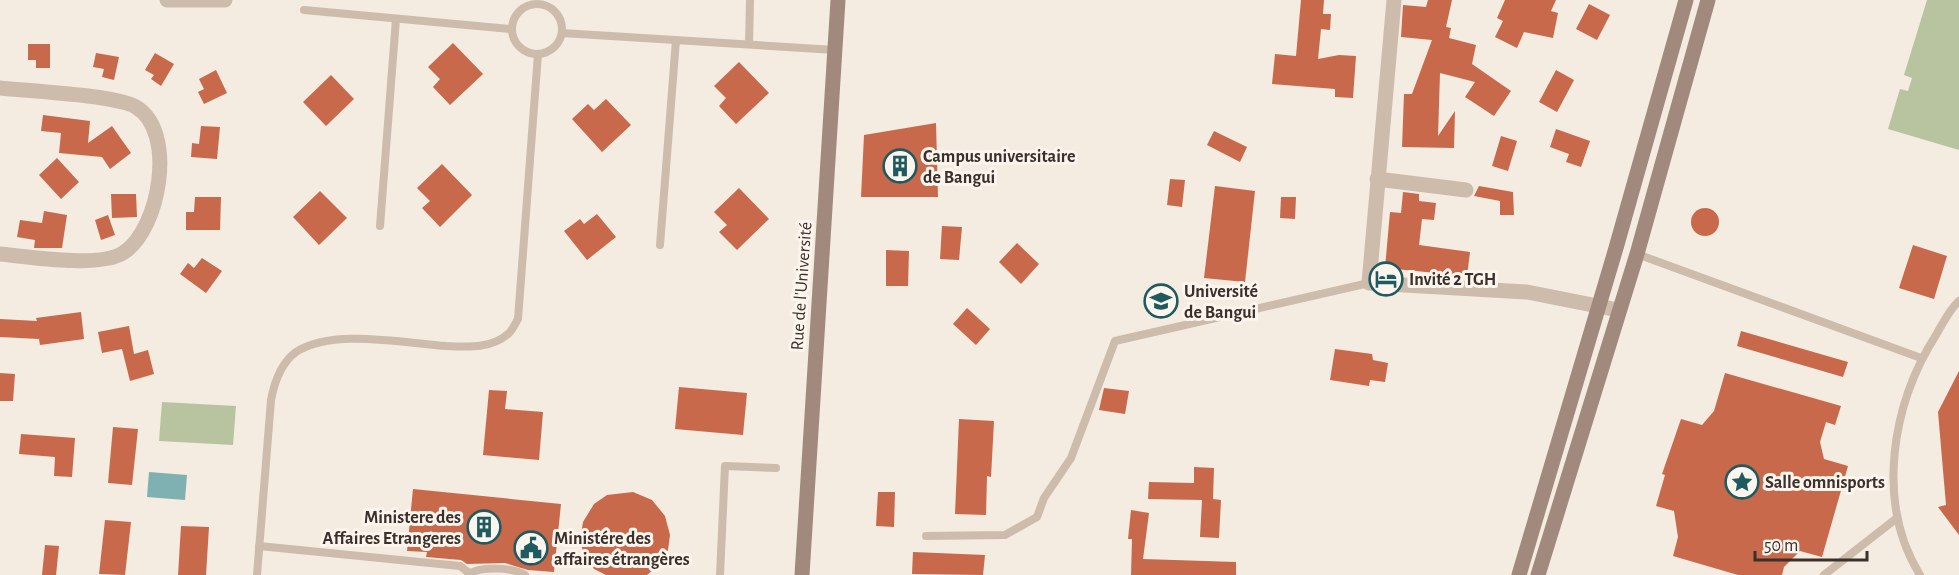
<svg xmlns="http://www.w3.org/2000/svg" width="1959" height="575" font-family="'Alegreya Sans',sans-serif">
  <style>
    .green { fill: #b8c4a0 }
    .water { fill: #7fb0b2 }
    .building { fill: #c8694b }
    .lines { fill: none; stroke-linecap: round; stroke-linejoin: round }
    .lane { stroke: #cdbbac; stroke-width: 8 }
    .street { stroke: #cdbbac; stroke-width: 15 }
    .secondary { stroke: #a18a7d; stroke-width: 15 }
    .labels { text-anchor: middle; stroke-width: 6; stroke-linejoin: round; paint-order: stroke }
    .poi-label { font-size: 18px; font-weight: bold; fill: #3b302b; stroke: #fbf5ee; text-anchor: start }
    .street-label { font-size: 18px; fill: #3b302b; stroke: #fbf5ee }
  </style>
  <rect width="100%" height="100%" fill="#f4ebe1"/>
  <!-- green -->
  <g class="green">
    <polygon points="1927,0 1959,0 1959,150 1888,129 1900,89 1908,91 1912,78 1904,75"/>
    <polygon points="162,402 236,406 233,445 159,441"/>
  </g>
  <!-- water -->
  <polygon class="water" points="149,472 187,475 185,500 147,497"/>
  <!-- building -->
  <g class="building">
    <polygon points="1301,0 1324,0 1323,14 1331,14 1330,30 1321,29 1318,59 1339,55 1356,56 1353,98 1335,97 1335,89 1272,84 1275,54 1296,56"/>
    <polygon points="1428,0 1452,0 1446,27 1451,28 1449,38 1476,45 1472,64 1511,91 1494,116 1465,97 1475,82 1440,73 1438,136 1455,111 1454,148 1402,147 1404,94 1412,94 1432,40 1401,37 1403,5 1426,7"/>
    <polygon points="1505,0 1556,0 1551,11 1558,13 1553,38 1524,32 1517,48 1495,37 1503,21 1497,18"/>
    <polygon points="1589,4 1610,15 1597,40 1576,29"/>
    <polygon points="453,43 483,74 450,105 433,87 440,79 428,67"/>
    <polygon points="28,44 50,44 50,68 36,68 36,60 28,60"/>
    <polygon points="96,53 119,57 114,80 102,77 104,69 93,67"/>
    <polygon points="155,53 174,64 161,86 151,79 154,75 145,70"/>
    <polygon points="739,62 769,93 736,124 719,106 726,98 714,86"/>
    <polygon points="216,70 227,93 204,104 198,92 204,89 199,79"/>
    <polygon points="1556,70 1574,80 1557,112 1539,102"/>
    <polygon points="331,75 354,99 326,126 303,102"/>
    <polygon points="606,99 631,125 602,152 572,119 588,104 594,110"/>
    <polygon points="43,115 90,121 88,143 112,126 131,153 110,169 102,157 59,153 61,133 41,131"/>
    <polygon points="936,123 938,197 861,197 864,135"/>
    <polygon points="201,126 220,127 217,159 191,157 192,143 199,144"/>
    <polygon points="1556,129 1590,141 1581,167 1566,162 1569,154 1550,147"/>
    <polygon points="1214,131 1247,147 1240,162 1207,145"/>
    <polygon points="1501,136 1517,141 1508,171 1492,166"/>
    <polygon points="57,158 79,182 61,199 39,175"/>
    <polygon points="442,164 472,195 440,227 422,208 430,201 417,188"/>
    <polygon points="1170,179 1185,180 1182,207 1167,205"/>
    <polygon points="1215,186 1255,191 1245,282 1204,278"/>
    <polygon points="1479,186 1513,192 1514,215 1500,215 1500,201 1474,196"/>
    <polygon points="739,188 769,219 737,250 719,232 727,225 714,212"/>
    <polygon points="320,191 347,218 319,245 293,217"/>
    <polygon points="1403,192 1419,194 1419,201 1436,203 1434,220 1422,219 1419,245 1470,252 1467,276 1385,268 1390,212 1401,213"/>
    <polygon points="111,194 136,194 137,217 112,218"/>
    <polygon points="195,197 221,197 220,230 186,230 186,212 194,212"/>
    <polygon points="1281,197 1296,197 1295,219 1280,218"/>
    <circle cx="1705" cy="222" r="14"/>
    <polygon points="44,211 67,215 62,248 34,248 35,240 17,237 20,220 42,223"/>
    <polygon points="597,214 616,237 587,260 564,231 580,219 584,224"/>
    <polygon points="108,215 115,235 101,240 95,220"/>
    <polygon points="942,226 962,227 959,260 940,259"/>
    <polygon points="1017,243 1039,264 1021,284 999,262"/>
    <polygon points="1913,245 1947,256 1934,299 1899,288"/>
    <polygon points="886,250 909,251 908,286 886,286"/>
    <polygon points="202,258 222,271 206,293 180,274 188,263 194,268"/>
    <polygon points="967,308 990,329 976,345 953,324"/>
    <polygon points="81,312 84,339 40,345 39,339 0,337 0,319 37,321 36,318"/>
    <polygon points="129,326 134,354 148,350 154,374 130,381 122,349 102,353 98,332"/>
    <polygon points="1741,331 1848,362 1843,377 1737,346"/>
    <polygon points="1335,349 1372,354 1373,360 1388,363 1385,382 1370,380 1369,386 1330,380"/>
    <polygon points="1959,371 1959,535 1938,507 1946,505 1938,412"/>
    <polygon points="0,373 15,374 13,401 0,401"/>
    <polygon points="1725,373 1841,406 1835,425 1826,422 1820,442 1824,459 1848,466 1822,557 1800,551 1784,567 1782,575 1738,575 1673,556 1678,537 1674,511 1656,506 1665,475 1662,474 1681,419 1702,425 1714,411"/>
    <polygon points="679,387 747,393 743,435 675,429"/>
    <polygon points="1104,388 1129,391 1125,414 1099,410"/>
    <polygon points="489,390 507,391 505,409 543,412 539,460 483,455"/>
    <polygon points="959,419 994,421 991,477 987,476 986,515 955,514"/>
    <polygon points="113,427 138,429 132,485 108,483"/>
    <polygon points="21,434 75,438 72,477 54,476 55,457 19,454"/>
    <polygon points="1194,467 1214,468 1213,499 1221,500 1219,538 1200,537 1202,500 1148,499 1149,482 1194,483"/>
    <polygon points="413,489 561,504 554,572 528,570 505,563 467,564 461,560 426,557 427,552 407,551"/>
    <polygon points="633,492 652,500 665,516 670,535 668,550 661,563 647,575 606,575 594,569 584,555 580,540 583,522 594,504 607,495"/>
    <polygon points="878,492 895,492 894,527 876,526"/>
    <polygon points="1131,510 1149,513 1143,559 1236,562 1236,575 1131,575 1132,539 1128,539"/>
    <polygon points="105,520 131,522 125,575 99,574"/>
    <polygon points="181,526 209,527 206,575 178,575"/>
    <polygon points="45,545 59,546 56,575 42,575"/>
    <polygon points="913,552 985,555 983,575 912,574"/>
  </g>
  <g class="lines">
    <!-- lane -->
    <g class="lane">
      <circle cx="537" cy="29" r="25"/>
      <polyline points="304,10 511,29"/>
      <polyline points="562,33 835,50"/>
      <polyline points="749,44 750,0"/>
      <polyline points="380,226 396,19"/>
      <polyline points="660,245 676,40"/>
      <polyline points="1637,254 1921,358"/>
      <polyline points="926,536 1005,535 1037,517 1044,498 1071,458 1115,341 1369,283"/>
      <polyline points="259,546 460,566 469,573"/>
      <path d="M 257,575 L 271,400 C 274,384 281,363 296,352 C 332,328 404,343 446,346 C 467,347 491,349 508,334 C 512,331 515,324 518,319 L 538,54"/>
      <path d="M 468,575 C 479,566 513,567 525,575"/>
      <polyline points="720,575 725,466 776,468"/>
      <polyline points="1824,575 1897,518"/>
      <path d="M 1920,575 C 1875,502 1892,404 1936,335 C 1943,323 1949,310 1959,301"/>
    </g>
    <!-- street -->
    <g class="street">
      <polyline points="167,0 225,0"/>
      <polyline points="1394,0 1369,283 1527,292 1618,310"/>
      <path d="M 0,88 C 27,91 117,95 136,107 C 177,131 160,230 123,253 C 99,268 29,257 0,254"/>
      <polyline points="1377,179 1466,190"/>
    </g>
    <!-- secondary -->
    <g class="secondary">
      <polyline points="802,575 838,0"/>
      <polyline points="1519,575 1616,248 1686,0"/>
      <polyline points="1538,575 1637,254 1708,0"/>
    </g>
  </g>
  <!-- icons -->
  <defs>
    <g id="building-ring" transform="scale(1.725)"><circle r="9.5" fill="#fbf5ee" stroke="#1f5a5e" stroke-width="1.5"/><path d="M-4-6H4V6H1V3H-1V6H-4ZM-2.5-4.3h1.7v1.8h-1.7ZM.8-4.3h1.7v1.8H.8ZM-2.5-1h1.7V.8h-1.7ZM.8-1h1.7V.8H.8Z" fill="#1f5a5e"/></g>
    <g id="hotel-ring" transform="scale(1.725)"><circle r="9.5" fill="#fbf5ee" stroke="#1f5a5e" stroke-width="1.5"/><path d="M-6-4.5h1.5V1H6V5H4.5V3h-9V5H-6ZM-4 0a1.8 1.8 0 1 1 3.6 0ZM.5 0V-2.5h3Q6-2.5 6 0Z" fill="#1f5a5e"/></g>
    <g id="university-ring" transform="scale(1.725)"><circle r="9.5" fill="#fbf5ee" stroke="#1f5a5e" stroke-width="1.5"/><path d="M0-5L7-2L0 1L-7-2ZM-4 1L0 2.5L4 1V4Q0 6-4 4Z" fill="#1f5a5e"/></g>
    <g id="sight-ring" transform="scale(1.725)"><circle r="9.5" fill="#fbf5ee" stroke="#1f5a5e" stroke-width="1.5"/><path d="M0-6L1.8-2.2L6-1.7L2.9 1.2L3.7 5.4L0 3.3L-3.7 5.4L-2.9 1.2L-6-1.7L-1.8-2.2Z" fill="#1f5a5e"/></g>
    <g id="civic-ring" transform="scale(1.725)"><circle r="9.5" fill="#fbf5ee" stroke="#1f5a5e" stroke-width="1.5"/><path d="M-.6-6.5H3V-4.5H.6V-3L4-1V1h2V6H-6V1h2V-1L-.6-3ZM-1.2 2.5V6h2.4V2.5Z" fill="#1f5a5e"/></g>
  </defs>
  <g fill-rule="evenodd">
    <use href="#building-ring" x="900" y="166"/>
    <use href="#hotel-ring" x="1386" y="279"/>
    <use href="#university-ring" x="1161" y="301"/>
    <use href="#sight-ring" x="1742" y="482"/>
    <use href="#building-ring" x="484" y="527"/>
    <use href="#civic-ring" x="531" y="548"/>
  </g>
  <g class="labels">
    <!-- poi labels -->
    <g class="poi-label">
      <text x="923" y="162">Campus universitaire<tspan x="923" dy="21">de Bangui</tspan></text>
      <text x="1409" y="285">Invité 2 TGH</text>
      <text x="1184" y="297">Université<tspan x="1184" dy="21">de Bangui</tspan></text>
      <text x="1765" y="488">Salle omnisports</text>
      <text x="461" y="523" text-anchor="end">Ministere des<tspan x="461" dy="21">Affaires Etrangeres</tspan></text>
      <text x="554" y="544">Ministére des<tspan x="554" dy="21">affaires étrangères</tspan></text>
    </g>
    <!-- street labels -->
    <g class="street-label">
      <text transform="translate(801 286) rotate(-86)" y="6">Rue de l'Université</text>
    </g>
  </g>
  <!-- scale -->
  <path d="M1755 551v9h112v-9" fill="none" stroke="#3b302b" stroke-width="3"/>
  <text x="1764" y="551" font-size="18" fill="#3b302b" stroke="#fbf5ee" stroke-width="4.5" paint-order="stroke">50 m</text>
</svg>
